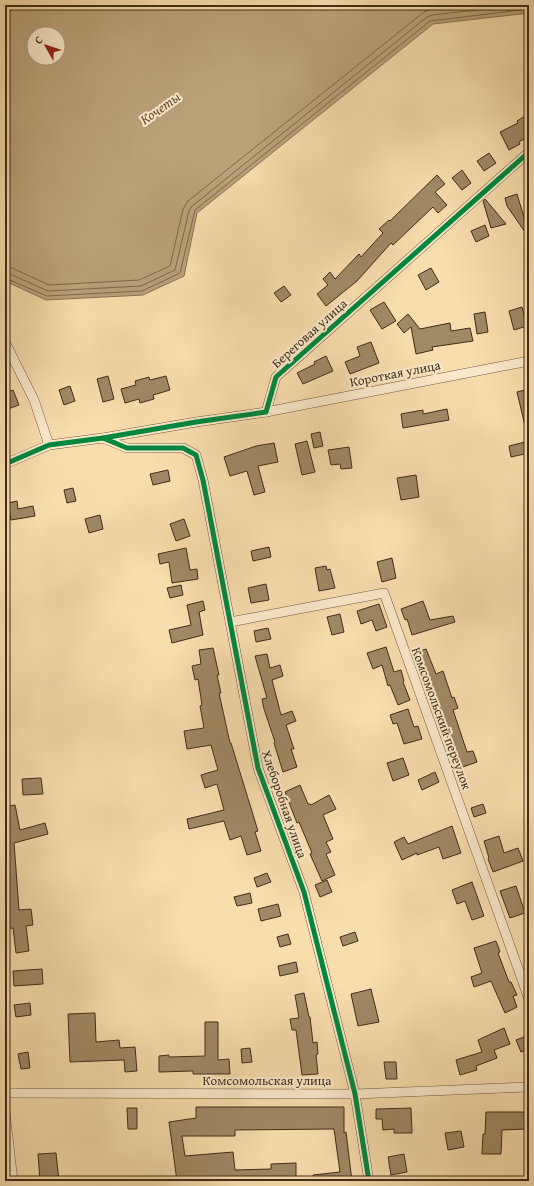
<svg xmlns="http://www.w3.org/2000/svg" width="534" height="1186" font-family="'Gentium Book Plus',serif">
  <style>
    .water { fill: #baa17a; stroke: #8a7352; fill-rule: evenodd }
    .lines { fill: none; stroke-linecap: round; stroke-linejoin: round }
    .shore { stroke: #7e6748; stroke-width: 1 }
    .building { fill: #a08965; stroke: #412d16 }
    .street-casing { stroke: #6f593c; stroke-width: 10 }
    .street { stroke: #fae9ca; stroke-width: 9 }
    .cycleway-casing { stroke: #fae9ca; stroke-width: 8 }
    .cycleway { stroke: #00873e; stroke-width: 5 }
    .labels { text-anchor: middle; stroke-width: 4; stroke-linejoin: round; paint-order: stroke }
    .street-label { font-size: 13px; fill: #412d16; stroke: #fae9ca }
    .water-label { font-size: 14px; font-style: italic; fill: #5f4a2f; stroke: #fae9ca }
  </style>
  <rect width="100%" height="100%" fill="#f8ddad"/>
  <filter id="stains"><feTurbulence type="fractalNoise" baseFrequency=".005" numOctaves="4"/><feColorMatrix values="0 0 0 0 .2 0 0 0 0 .09 0 0 0 0 .02 0 0 0 .5 -.17"/></filter>
  <radialGradient id="worn" r=".72"><stop offset=".6" stop-color="#630" stop-opacity="0"/><stop offset="1" stop-color="#630" stop-opacity=".3"/></radialGradient>
  <!-- water -->
  <path class="water" d="M 5,5 L 529,5 L 529,13 L 433,24 L 197,213 L 184,276 L 143,295 L 46,300 L 5,281 ZM 34,34 L 58,34 L 58,58 L 34,58 Z"/>
  <g class="lines">
    <!-- shore -->
    <g class="shore">
      <polyline points="5,267 12,268 49,285 139,280 170,266 183,209 188,201 424,12 431,9 468,5"/>
      <polyline points="5,273 10,274 48,291 141,286 175,270 189,211 191,207 427,17 432,15 521,5"/>
      <polyline points="5,278 47,296 142,291 180,273 195,210 430,21 529,9"/>
    </g>
  </g>
  <!-- building -->
  <g class="building">
    <polygon points="525,116 529,122 529,136 519,142 520,144 509,150 500,132 518,123 517,121"/>
    <polygon points="489,153 496,163 484,171 477,161"/>
    <polygon points="462,170 471,183 462,190 452,178"/>
    <polygon points="437,175 445,184 435,192 447,205 438,213 433,207 393,245 391,243 357,281 326,306 317,294 328,285 323,279 330,272 335,279 359,254 361,257 383,233 379,229 389,220 390,221"/>
    <polygon points="517,194 529,234 527,235 507,206 505,198"/>
    <polygon points="485,199 506,224 491,228 483,201"/>
    <polygon points="485,225 489,236 476,242 471,231"/>
    <polygon points="431,268 439,282 426,290 418,275"/>
    <polygon points="284,286 291,295 281,302 274,293"/>
    <polygon points="384,302 396,321 382,329 370,310"/>
    <polygon points="522,307 527,326 514,330 509,311"/>
    <polygon points="485,312 488,332 477,334 474,314"/>
    <polygon points="408,314 420,329 450,323 451,331 470,328 473,341 432,347 433,350 416,354 411,327 404,333 397,324"/>
    <polygon points="371,342 379,363 350,374 345,362 360,356 357,347"/>
    <polygon points="326,356 333,371 303,384 297,373 315,364 314,362"/>
    <polygon points="108,376 114,399 103,402 97,379"/>
    <polygon points="166,376 170,390 153,395 154,399 140,403 139,399 125,403 121,389 136,385 135,381 149,377 150,380"/>
    <polygon points="70,386 75,401 64,405 59,390"/>
    <polygon points="529,389 529,426 525,426 517,392"/>
    <polygon points="13,390 19,405 5,410 5,393"/>
    <polygon points="447,409 449,420 403,428 401,414 423,410 423,414"/>
    <polygon points="320,432 323,446 314,448 311,434"/>
    <polygon points="307,441 315,472 302,475 295,444"/>
    <polygon points="529,441 529,453 511,457 509,446"/>
    <polygon points="274,443 278,462 258,466 265,492 254,495 247,471 230,476 224,457 256,446"/>
    <polygon points="349,447 352,468 341,469 340,464 331,465 328,450"/>
    <polygon points="168,470 170,481 153,485 150,474"/>
    <polygon points="416,475 419,497 401,500 397,478"/>
    <polygon points="73,488 76,501 67,503 64,490"/>
    <polygon points="17,501 18,509 33,506 35,516 11,520 8,503"/>
    <polygon points="100,515 103,529 89,533 85,519"/>
    <polygon points="184,519 190,536 176,541 170,524"/>
    <polygon points="269,547 271,557 253,561 251,551"/>
    <polygon points="186,548 190,570 197,569 198,579 172,583 169,562 160,564 158,554"/>
    <polygon points="392,558 396,578 382,582 377,562"/>
    <polygon points="326,566 327,570 330,569 335,588 319,591 315,568"/>
    <polygon points="266,584 269,600 251,603 248,588"/>
    <polygon points="181,585 183,595 170,598 167,588"/>
    <polygon points="203,601 205,610 199,612 203,635 172,643 169,630 191,625 187,605"/>
    <polygon points="423,601 430,620 453,616 455,622 412,635 407,619 405,620 401,609"/>
    <polygon points="379,604 387,627 376,631 372,620 361,624 357,611"/>
    <polygon points="340,614 344,632 332,635 327,617"/>
    <polygon points="268,628 271,639 256,642 254,631"/>
    <polygon points="386,647 394,672 401,670 404,681 403,682 410,700 398,705 390,685 388,686 382,665 373,669 367,653"/>
    <polygon points="213,648 219,675 217,675 221,693 219,693 230,743 231,743 258,831 255,832 261,851 247,855 241,836 230,840 224,821 189,829 187,819 224,810 217,784 205,788 201,775 218,770 211,745 187,749 184,731 204,728 200,706 202,705 198,679 195,680 192,666 201,664 199,650"/>
    <polygon points="426,649 436,674 443,671 452,698 454,697 458,708 453,710 467,752 473,751 477,762 457,769 445,728 417,652"/>
    <polygon points="267,654 270,668 280,665 283,676 272,680 281,715 292,711 296,721 286,725 294,749 291,749 297,767 283,772 274,743 275,742 264,709 262,699 267,698 255,656"/>
    <polygon points="408,709 414,727 418,726 422,739 404,744 397,723 393,724 390,715"/>
    <polygon points="403,758 409,775 393,781 387,763"/>
    <polygon points="435,772 439,782 422,790 418,780"/>
    <polygon points="41,778 43,794 23,795 22,779"/>
    <polygon points="300,785 308,804 310,804 311,805 329,795 336,809 323,815 333,839 326,842 331,852 326,854 335,875 322,881 310,854 312,853 299,822 297,823 285,792"/>
    <polygon points="483,804 486,813 474,817 471,808"/>
    <polygon points="15,805 20,830 45,823 48,834 14,843 19,910 31,909 33,925 26,926 29,951 16,953 13,928 5,929 5,807"/>
    <polygon points="452,826 461,853 443,859 439,847 417,855 417,853 402,860 394,842 404,837 408,844"/>
    <polygon points="499,836 504,853 518,848 523,861 493,872 488,859 489,858 484,841"/>
    <polygon points="267,873 271,882 257,887 254,878"/>
    <polygon points="327,880 332,892 320,897 315,885"/>
    <polygon points="472,882 484,916 472,920 465,901 457,904 452,890"/>
    <polygon points="516,886 525,913 510,918 500,891"/>
    <polygon points="250,893 252,903 237,906 234,897"/>
    <polygon points="278,904 281,916 261,921 258,909"/>
    <polygon points="355,932 358,941 343,946 340,937"/>
    <polygon points="288,934 291,944 280,947 277,937"/>
    <polygon points="496,941 500,952 498,953 509,982 511,982 517,995 513,996 517,1007 505,1013 491,981 474,987 471,977 482,973 474,948"/>
    <polygon points="296,962 298,972 280,976 278,966"/>
    <polygon points="42,969 43,984 14,986 13,971"/>
    <polygon points="371,989 379,1022 358,1026 351,994"/>
    <polygon points="304,993 309,1017 310,1017 313,1043 317,1042 318,1054 316,1055 318,1074 302,1075 296,1030 292,1030 290,1019 299,1018 295,995"/>
    <polygon points="30,1003 31,1015 16,1017 14,1005"/>
    <polygon points="95,1013 96,1042 119,1040 120,1048 135,1047 137,1071 125,1072 124,1060 70,1062 68,1014"/>
    <polygon points="205,1022 218,1022 218,1060 229,1059 230,1074 193,1074 193,1071 159,1072 159,1056 169,1055 169,1057 205,1056"/>
    <polygon points="504,1028 510,1044 494,1050 497,1058 476,1066 477,1070 460,1075 456,1060 482,1052 478,1040"/>
    <polygon points="529,1035 529,1049 521,1052 516,1040"/>
    <polygon points="250,1048 252,1062 242,1063 241,1049"/>
    <polygon points="28,1052 30,1068 21,1069 18,1054"/>
    <polygon points="384,1062 396,1062 397,1079 386,1079"/>
    <polygon points="196,1107 344,1107 344,1133 346,1132 352,1181 313,1181 313,1175 340,1172 334,1129 235,1130 235,1136 182,1136 185,1156 233,1152 235,1170 271,1169 271,1164 296,1163 296,1181 177,1181 169,1122 196,1118"/>
    <polygon points="127,1108 137,1108 137,1129 128,1129"/>
    <polygon points="411,1108 412,1133 394,1133 394,1129 383,1130 382,1119 376,1119 376,1109"/>
    <polygon points="486,1112 527,1112 527,1129 502,1130 501,1154 482,1154 483,1134 485,1134"/>
    <polygon points="461,1131 464,1147 448,1150 445,1133"/>
    <polygon points="56,1153 59,1181 40,1181 38,1154"/>
    <polygon points="404,1154 407,1172 391,1175 388,1157"/>
  </g>
  <g class="lines">
    <!-- street casing -->
    <g class="street-casing">
      <g id="street">
        <polyline points="5,342 34,400 49,445"/>
        <polyline points="266,412 529,361"/>
        <polyline points="103,438 127,448 183,448 196,455 203,480 258,768 304,892 355,1094 369,1181"/>
        <polyline points="5,464 49,445 103,438 196,422 266,412 276,377 529,152"/>
        <polyline points="230,622 384,593 529,999"/>
        <polyline points="5,1093 355,1094 529,1087"/>
        <polyline points="5,1112 13,1181"/>
      </g>
    </g>
    <!-- street -->
    <use href="#street" class="street"/>
    <!-- cycleway casing -->
    <g class="cycleway-casing">
      <g id="cycleway">
        <polyline points="103,438 127,448 183,448 196,455 203,480 258,768 304,892 355,1094 369,1181"/>
        <polyline points="5,464 49,445 103,438 196,422 266,412 276,377 529,152"/>
      </g>
    </g>
    <!-- cycleway -->
    <use href="#cycleway" class="cycleway"/>
  </g>
  <g class="labels">
    <!-- street labels -->
    <g class="street-label">
      <text transform="translate(309 333) rotate(-42)" y="5">Береговая улица</text>
      <text transform="translate(395 373) rotate(-11)" y="5">Короткая улица</text>
      <text transform="translate(442 718) rotate(70)" y="5">Комсомольский переулок</text>
      <text transform="translate(285 804) rotate(71)" y="5">Хлеборобная улица</text>
      <text x="267" y="1085">Комсомольская улица</text>
    </g>
    <!-- water labels -->
    <g class="water-label">
      <text transform="translate(160 108) rotate(-35)" y="5">Кочеты</text>
    </g>
  </g>
  <!-- margin -->
  <rect width="534" height="1186" fill="none" stroke="#f8ddad" stroke-width="20"/>
  <rect x="6" y="6" width="522" height="1174" fill="none" stroke="#412d16" stroke-width="2"/>
  <rect x="10" y="10" width="514" height="1166" fill="none" stroke="#412d16"/>
  <!-- north arrow -->
  <g transform="translate(46 46) rotate(309)"><circle r="19" fill="#fae9ca" stroke="#b09e82"/>
  <path d="M0-3L7 15L0 10L-7 15Z" fill="#8f2418"/>
  <text y="-6" font-size="11" font-weight="bold" text-anchor="middle" fill="#412d16">С</text>
  </g>
  <rect width="100%" height="100%" filter="url(#stains)"/>
  <rect width="100%" height="100%" fill="url(#worn)"/>
</svg>
